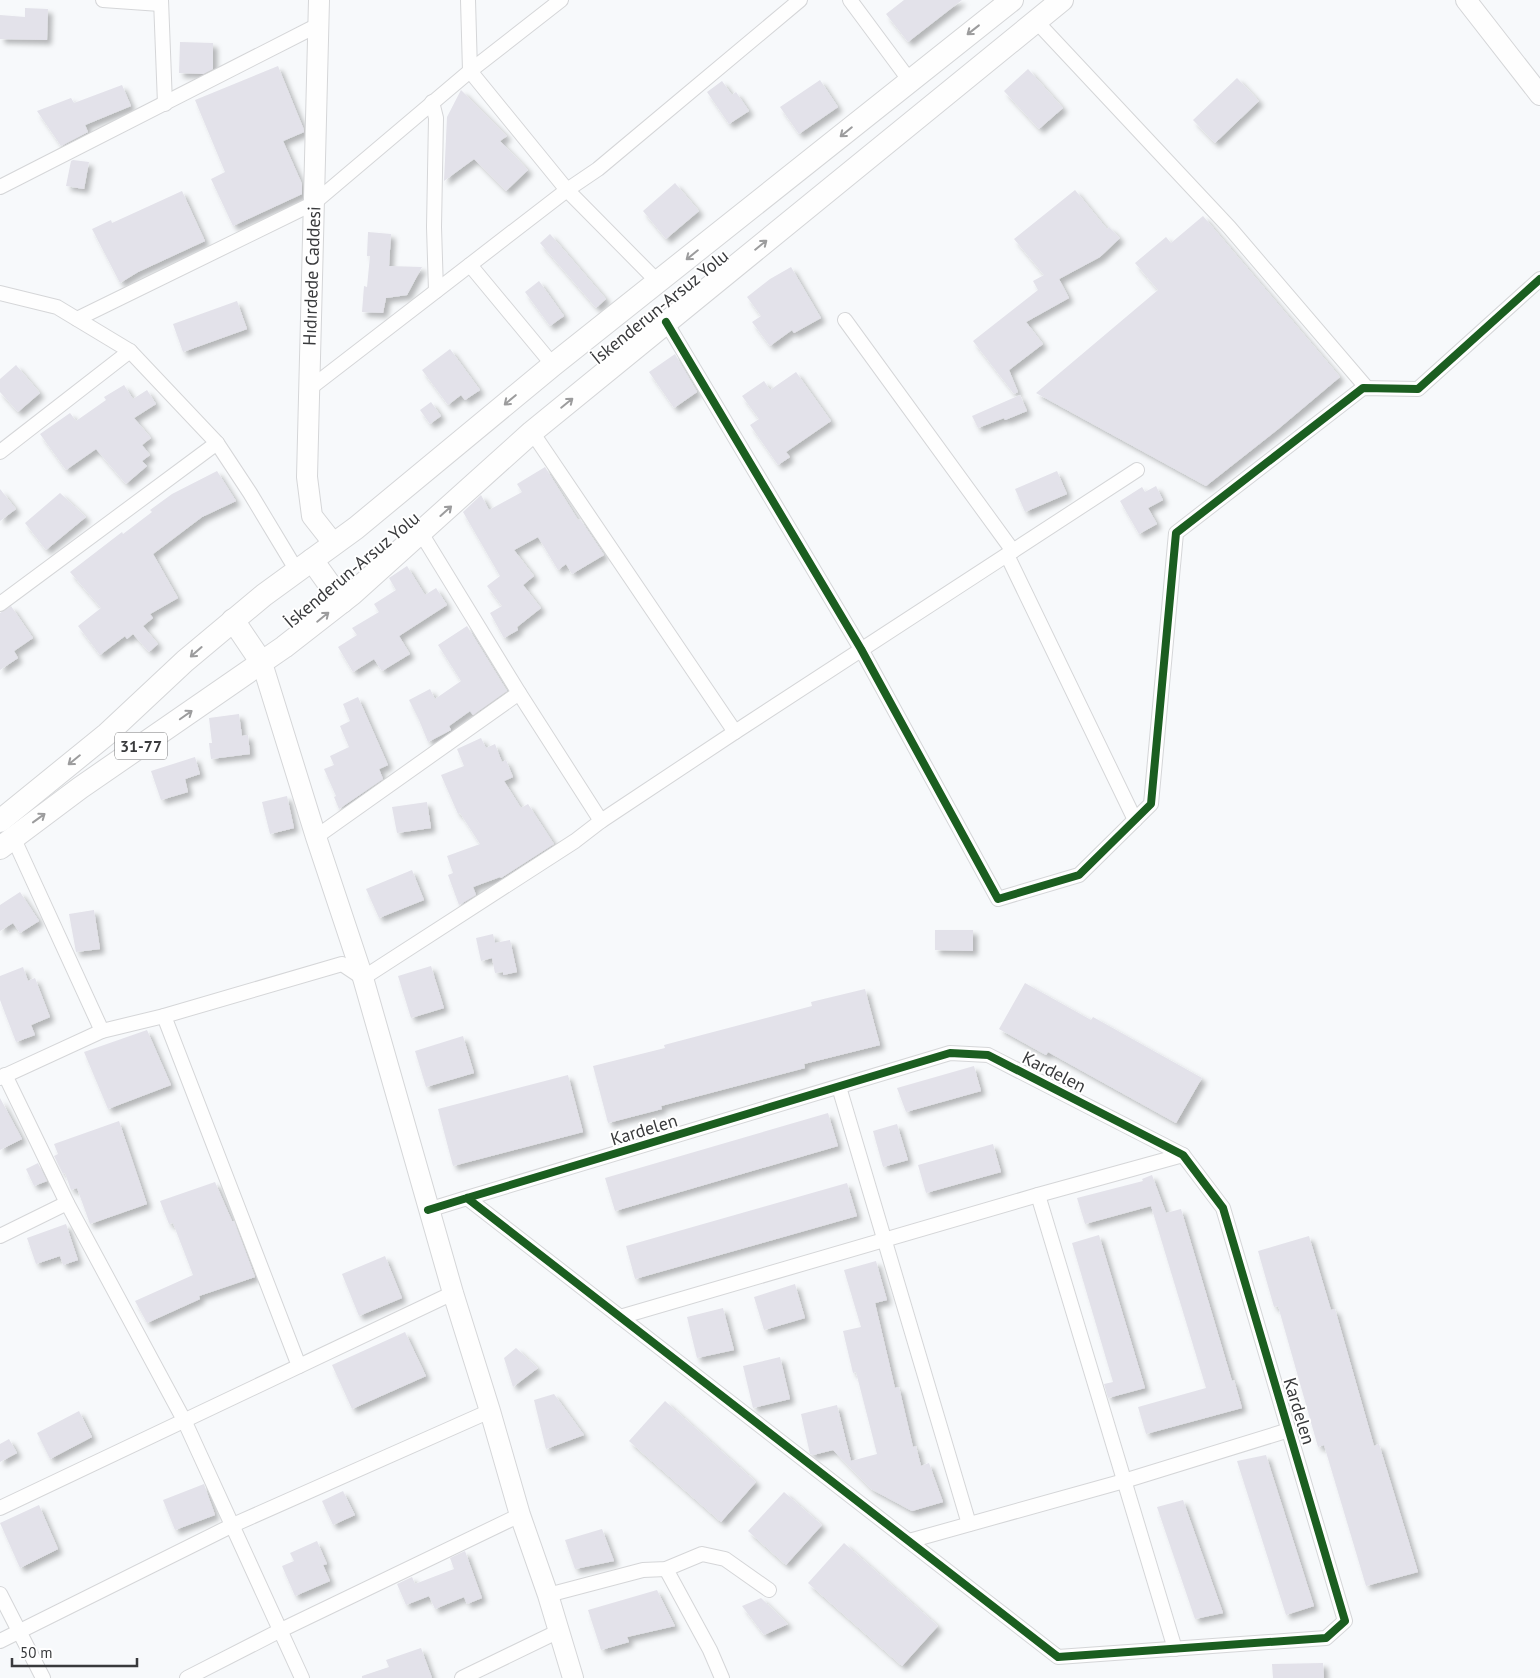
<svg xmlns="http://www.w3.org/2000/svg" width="1540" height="1678" font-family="'PT Sans',sans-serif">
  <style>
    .building { fill: #e3e2ea; filter: url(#shadow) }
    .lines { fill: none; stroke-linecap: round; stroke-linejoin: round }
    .street-casing { stroke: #d5d6d8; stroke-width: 16 }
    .secondary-casing { stroke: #d5d6d8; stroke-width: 22 }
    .primary-casing { stroke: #d5d6d8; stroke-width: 24 }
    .street { stroke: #fefefe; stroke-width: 14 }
    .secondary { stroke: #fefefe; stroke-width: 20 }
    .primary { stroke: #fefefe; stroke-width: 22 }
    .cycleway-casing { stroke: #fff; stroke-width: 11 }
    .cycleway { stroke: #1b5e20; stroke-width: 8 }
    .oneway { stroke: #9c9c9d }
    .labels { text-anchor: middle; stroke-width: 4; stroke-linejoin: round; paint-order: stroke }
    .shield { fill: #fff; stroke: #747576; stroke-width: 1 }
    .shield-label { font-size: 16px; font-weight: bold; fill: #393a3c }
    .street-label { font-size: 18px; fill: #393a3c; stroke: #fff }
  </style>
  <defs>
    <filter id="shadow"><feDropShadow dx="4.5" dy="4.5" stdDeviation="2.5" flood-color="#0004"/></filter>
  </defs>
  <rect width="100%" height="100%" fill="#f7f9fb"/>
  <!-- building -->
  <g class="building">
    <polygon points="904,0 962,0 908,42 886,14"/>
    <polygon points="25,8 48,9 47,40 0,39 0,15 25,17"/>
    <polygon points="180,42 213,43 213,69 203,74 179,73"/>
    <polygon points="278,66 304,130 304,132 283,141 302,184 302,194 233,226 211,179 225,172 195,100"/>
    <polygon points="1028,69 1063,108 1039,129 1004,91"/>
    <polygon points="1237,78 1259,101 1215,143 1193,120"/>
    <polygon points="820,80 838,107 799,134 780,107"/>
    <polygon points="722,81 732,95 736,92 749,111 729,124 707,92"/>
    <polygon points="122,85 131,106 85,125 88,132 61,146 37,111 71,98 74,103"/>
    <polygon points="461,90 507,136 500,141 528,170 506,191 474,159 444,181 447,117"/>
    <polygon points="73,160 89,162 84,189 66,186 71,161"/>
    <polygon points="675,183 699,211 666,239 643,211"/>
    <polygon points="1075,190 1107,229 1109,227 1120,238 1100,257 1059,279 1069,298 1026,322 1043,344 1009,370 1018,392 1014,394 973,341 1038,290 1033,281 1044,275 1014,239"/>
    <polygon points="182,191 205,241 138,272 120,283 92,229 111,220 112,223"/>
    <polygon points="1203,216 1340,377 1277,430 1206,486 1036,393 1158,290 1135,263 1166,237 1171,243"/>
    <polygon points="368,232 391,234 389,266 422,267 407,295 386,298 383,313 362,312 364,286 367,287 370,256 367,256"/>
    <polygon points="550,234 606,299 596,308 540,243"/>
    <polygon points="791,267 821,318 794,333 792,330 770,346 752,322 761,316 747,297 770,279"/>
    <polygon points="539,281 564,316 550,326 525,292"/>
    <polygon points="237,301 247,329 183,352 173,324"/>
    <polygon points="450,349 480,390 465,400 461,395 448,405 422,370"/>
    <polygon points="675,354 697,392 674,408 649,372"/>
    <polygon points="16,365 40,393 18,412 0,392 0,379"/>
    <polygon points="796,372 831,421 786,452 790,457 778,465 750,425 759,419 742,396 764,381 770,390"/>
    <polygon points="124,385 133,399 147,390 156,404 134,418 151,438 142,445 150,455 142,461 147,466 126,484 96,449 66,470 40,434 70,413 76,421 106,400 104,397"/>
    <polygon points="1020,395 1027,411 1005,420 1004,418 978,428 972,416"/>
    <polygon points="431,402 441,416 430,424 420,410"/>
    <polygon points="545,467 578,520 580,519 604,555 572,574 566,564 558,570 538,537 514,550 534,576 523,585 541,608 517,627 518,630 504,638 490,613 502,606 487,586 500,576 463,512 481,495 489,510 522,492 517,484"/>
    <polygon points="217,471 236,501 202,517 153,554 178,598 150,614 153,618 143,626 158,644 149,652 133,634 127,639 125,636 100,655 78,626 101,608 70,572 122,532 123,534 152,512 150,510 172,494"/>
    <polygon points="1057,471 1067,494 1025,512 1015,489"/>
    <polygon points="1156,486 1163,500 1148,508 1157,524 1139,534 1120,501 1142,487 1145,492"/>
    <polygon points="0,489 16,509 0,521"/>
    <polygon points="60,493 86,517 46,550 25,523"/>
    <polygon points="407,566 425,595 436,588 447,605 399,636 410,654 382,671 374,659 353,672 338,647 357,635 352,628 379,612 374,604 396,590 389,578"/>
    <polygon points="11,606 33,638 14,651 18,658 0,670 0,613"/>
    <polygon points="467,626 507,691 473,715 470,711 449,726 451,730 428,742 419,720 409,700 430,689 435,699 461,681 438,645"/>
    <polygon points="358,697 388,765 379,769 383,779 339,809 334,797 336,796 324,769 334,765 330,756 349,747 340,726 350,721 343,704"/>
    <polygon points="239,714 242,736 248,735 250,754 211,759 209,743 212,743 209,718"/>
    <polygon points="481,738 486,748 495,744 502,762 506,760 513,777 504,781 521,808 528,804 554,844 501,878 500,877 473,887 476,895 459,905 448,875 453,873 447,856 480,844 460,813 458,814 441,775 464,766 457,749"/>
    <polygon points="195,757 200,774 185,779 188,792 161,800 151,771"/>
    <polygon points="287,796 294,828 270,834 262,802"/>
    <polygon points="427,802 431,828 397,833 392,807"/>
    <polygon points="412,870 424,900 379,918 366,889"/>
    <polygon points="20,892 39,921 20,933 13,923 0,931 0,905"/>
    <polygon points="94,910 100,949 76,952 69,914"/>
    <polygon points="935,930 973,930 973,951 935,950"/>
    <polygon points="493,934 495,943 510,940 517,972 503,975 503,972 495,973 492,958 481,961 476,938"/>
    <polygon points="431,966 444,1008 411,1018 398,976"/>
    <polygon points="23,967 28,981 35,978 50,1017 31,1025 35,1035 16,1042 0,1000 0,976"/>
    <polygon points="1025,983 1091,1020 1093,1017 1202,1078 1176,1123 1048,1052 1046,1055 999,1029"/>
    <polygon points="865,989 880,1045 804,1064 805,1068 661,1106 662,1109 608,1123 593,1066 665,1048 664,1045 812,1006 811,1002"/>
    <polygon points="147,1030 171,1085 108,1109 84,1052"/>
    <polygon points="463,1036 474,1073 426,1087 415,1051"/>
    <polygon points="974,1066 981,1091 906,1112 897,1088"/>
    <polygon points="568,1075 583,1132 453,1166 438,1109"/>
    <polygon points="0,1098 22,1139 0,1150"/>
    <polygon points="828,1113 838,1146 615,1211 605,1178"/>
    <polygon points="119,1121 147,1204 90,1224 77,1188 71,1190 65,1173 63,1174 54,1156 58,1154 54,1144"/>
    <polygon points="897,1124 908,1160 883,1167 873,1131"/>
    <polygon points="993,1144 1001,1172 926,1193 918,1165"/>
    <polygon points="38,1163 47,1181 34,1186 26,1169"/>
    <polygon points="1152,1175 1166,1213 1181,1209 1232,1381 1234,1380 1242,1408 1146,1434 1138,1407 1206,1388 1151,1206 1085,1224 1077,1198 1143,1181 1142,1179"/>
    <polygon points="215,1182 232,1221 234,1221 255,1277 199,1296 200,1299 147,1323 135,1301 193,1275 173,1223 169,1224 160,1201"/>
    <polygon points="847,1183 857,1216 635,1279 626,1246"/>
    <polygon points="66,1224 78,1260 63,1265 60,1256 36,1264 27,1238"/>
    <polygon points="1099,1235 1145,1388 1108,1398 1104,1384 1113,1382 1072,1243"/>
    <polygon points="1309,1236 1331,1310 1335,1309 1374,1446 1379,1444 1418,1572 1366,1586 1324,1445 1318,1447 1278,1306 1274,1307 1258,1251"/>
    <polygon points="385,1256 402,1298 359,1316 342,1274"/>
    <polygon points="876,1261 887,1300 875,1303 895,1388 899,1387 913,1447 916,1446 921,1466 929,1463 943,1502 912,1511 871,1489 833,1450 813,1455 810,1454 801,1414 837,1405 851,1461 877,1454 856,1372 853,1373 843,1331 861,1327 844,1270"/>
    <polygon points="795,1284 805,1318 764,1330 754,1297"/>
    <polygon points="723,1308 734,1350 697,1358 687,1317"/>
    <polygon points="405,1332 426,1376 352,1409 332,1365"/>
    <polygon points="516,1348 538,1368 513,1387 504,1358"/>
    <polygon points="780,1357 790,1399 753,1408 743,1366"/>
    <polygon points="554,1394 584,1435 546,1449 534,1400"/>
    <polygon points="665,1401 756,1482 721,1522 629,1441"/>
    <polygon points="79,1411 92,1437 50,1459 37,1433"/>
    <polygon points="9,1439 17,1453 0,1462 0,1444"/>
    <polygon points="1266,1455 1314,1606 1286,1615 1237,1461"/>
    <polygon points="204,1484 215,1515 175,1530 163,1500"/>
    <polygon points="343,1491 355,1515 333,1525 322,1501"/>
    <polygon points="784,1492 822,1525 786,1565 748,1531"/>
    <polygon points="1183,1500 1223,1613 1195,1619 1157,1507"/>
    <polygon points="39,1505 58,1549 20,1568 0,1523"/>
    <polygon points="602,1529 614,1561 575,1569 565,1540"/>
    <polygon points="317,1541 327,1564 323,1565 330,1581 295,1596 282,1566 294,1561 290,1553"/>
    <polygon points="844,1543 938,1626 902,1666 808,1583"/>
    <polygon points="465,1551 482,1598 467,1604 464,1597 435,1609 429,1596 406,1605 397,1584 412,1577 415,1584 454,1569 450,1558"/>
    <polygon points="657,1590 675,1626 627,1637 629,1642 601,1650 588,1610"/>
    <polygon points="761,1598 788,1624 764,1635 742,1606"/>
    <polygon points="421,1648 432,1678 362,1678 362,1676 389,1667 386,1660"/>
    <polygon points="1323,1663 1324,1678 1273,1678 1272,1664"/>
  </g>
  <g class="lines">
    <!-- street casing -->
    <g class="street-casing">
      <g id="street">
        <polyline points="103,0 160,4"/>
        <polyline points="161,0 165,104"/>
        <polyline points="561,0 470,71 567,190 658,282"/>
        <polyline points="850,0 910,81"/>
        <polyline points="1036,21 1229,227 1366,387 1363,388"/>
        <polyline points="432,102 436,118 434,227 436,291"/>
        <polyline points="0,187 318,25"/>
        <polyline points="470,265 553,365"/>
        <polyline points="0,293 57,307 130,351 217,443 250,493 297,571"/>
        <polyline points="77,319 314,203 470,71 468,0"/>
        <polyline points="845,320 1013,551"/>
        <polyline points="666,322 861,649 998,899 1079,875 1151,804 1176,533 1363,388 1418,389 1540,279"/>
        <polyline points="309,389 567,190 598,169 800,0"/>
        <polyline points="532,432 735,732"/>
        <polyline points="0,452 130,351"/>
        <polyline points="421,533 519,693 601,821"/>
        <polyline points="1007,555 1135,820"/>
        <polyline points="0,604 217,443"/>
        <polyline points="13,837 102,1031"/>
        <polyline points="316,837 519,693"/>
        <polyline points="164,1016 299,1366"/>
        <polyline points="5,1075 67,1203 184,1420 302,1678"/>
        <polyline points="0,1078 102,1031 164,1016 342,964 363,978 575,841 601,821 735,732 1137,470"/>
        <polyline points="839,1087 969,1524"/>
        <polyline points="1038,1195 1175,1649"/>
        <polyline points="428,1210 467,1198 950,1053 988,1055 1183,1155 1223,1208 1345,1621 1326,1638 1058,1657 467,1198"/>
        <polyline points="0,1236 67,1203"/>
        <polyline points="620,1317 1038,1195 1183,1155"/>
        <polyline points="0,1508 453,1293"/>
        <polyline points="909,1541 1124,1481 1289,1430"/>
        <polyline points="666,1569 710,1650 722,1678"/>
        <polyline points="0,1594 43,1678"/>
        <polyline points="548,1595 643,1570 666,1569 702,1554 725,1559 769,1590"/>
        <polyline points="0,1641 233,1525 490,1411"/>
        <polyline points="187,1678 279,1631 520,1515"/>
        <polyline points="462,1678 559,1631"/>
      </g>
    </g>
    <!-- secondary casing -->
    <g class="secondary-casing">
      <g id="secondary">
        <polyline points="319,0 307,477 312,516 334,544"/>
        <polyline points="1466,0 1540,95"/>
        <polyline points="262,663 316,837 363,978 453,1293 490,1411 520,1515 548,1595 573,1678"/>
      </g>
    </g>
    <!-- primary casing -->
    <g class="primary-casing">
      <g id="primary">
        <polyline points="312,560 342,602"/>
        <polyline points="233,620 262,663"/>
        <polyline points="0,821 107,734 185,661 264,595 356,528 553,365 1012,0"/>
        <polyline points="0,848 80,788 284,647 352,594 532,432 1062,0"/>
      </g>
    </g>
    <!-- street -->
    <use href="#street" class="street"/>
    <!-- secondary -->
    <use href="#secondary" class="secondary"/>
    <!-- primary -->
    <use href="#primary" class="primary"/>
    <!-- cycleway casing -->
    <g class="cycleway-casing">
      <g id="cycleway">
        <polyline points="666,322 861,649 998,899 1079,875 1151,804 1176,533 1363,388 1418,389 1540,279"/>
        <polyline points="428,1210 467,1198 950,1053 988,1055 1183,1155 1223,1208 1345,1621 1326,1638 1058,1657 467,1198"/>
      </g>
    </g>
    <!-- cycleway -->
    <use href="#cycleway" class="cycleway"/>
  </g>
  <!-- one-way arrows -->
  <defs><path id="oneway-shaft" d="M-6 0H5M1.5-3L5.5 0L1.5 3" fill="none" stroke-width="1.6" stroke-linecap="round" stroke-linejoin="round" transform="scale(1.25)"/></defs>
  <g class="oneway">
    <use href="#oneway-shaft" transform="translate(973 30) rotate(142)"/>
    <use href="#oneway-shaft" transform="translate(846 132) rotate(141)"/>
    <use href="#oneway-shaft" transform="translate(761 245) rotate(-39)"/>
    <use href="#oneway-shaft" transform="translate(692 255) rotate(141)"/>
    <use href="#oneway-shaft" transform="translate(510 400) rotate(140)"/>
    <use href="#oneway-shaft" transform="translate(567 403) rotate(-39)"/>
    <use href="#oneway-shaft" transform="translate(446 511) rotate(-42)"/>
    <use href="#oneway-shaft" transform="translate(323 617) rotate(-39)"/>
    <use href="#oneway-shaft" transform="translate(196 652) rotate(139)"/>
    <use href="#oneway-shaft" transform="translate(186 715) rotate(-35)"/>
    <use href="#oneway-shaft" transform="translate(74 760) rotate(141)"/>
    <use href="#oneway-shaft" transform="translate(39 818) rotate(-36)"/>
  </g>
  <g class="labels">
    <!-- shield labels -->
    <rect class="shield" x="115" y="732.5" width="52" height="27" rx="4"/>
    <g class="shield-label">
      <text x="141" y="752">31-77</text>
    </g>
    <!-- street labels -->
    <g class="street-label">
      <text transform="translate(312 276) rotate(-88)" y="6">Hıdırdede Caddesi</text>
      <text transform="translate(660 307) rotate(-39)" y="6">İskenderun-Arsuz Yolu</text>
      <text transform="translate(352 570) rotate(-40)" y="6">İskenderun-Arsuz Yolu</text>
      <text transform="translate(1054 1072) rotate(27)" y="6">Kardelen</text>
      <text transform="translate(644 1130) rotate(-17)" y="6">Kardelen</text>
      <text transform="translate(1299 1411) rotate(73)" y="6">Kardelen</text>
    </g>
  </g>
  <!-- scale -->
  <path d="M12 1658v8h125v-8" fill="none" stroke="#393a3c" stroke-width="2.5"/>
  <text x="20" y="1658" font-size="15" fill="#393a3c" stroke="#ffffff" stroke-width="4" paint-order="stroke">50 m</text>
</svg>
